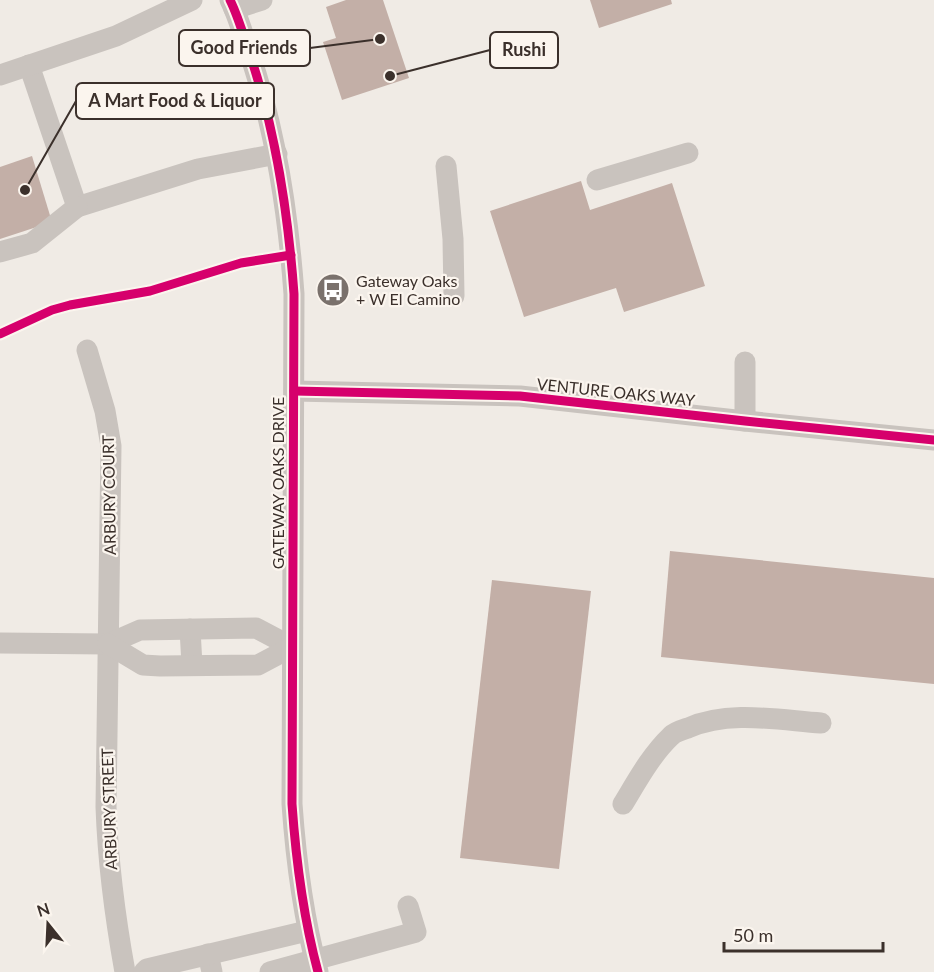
<svg xmlns="http://www.w3.org/2000/svg" width="934" height="972" font-family="Lato,sans-serif">
  <style>
    .building { fill: #c3afa7 }
    .lines { fill: none; stroke-linecap: round; stroke-linejoin: round }
    .minor { stroke: #c9c3be; stroke-width: 21 }
    .cycleway-casing { stroke: #fbf5ee; stroke-width: 13 }
    .cycleway { stroke: #d6006c; stroke-width: 9 }
    .labels { text-anchor: middle; stroke-width: 4.5; stroke-linejoin: round; paint-order: stroke }
    .poi-label { font-size: 16px; fill: #3b302b; stroke: #fbf5ee; text-anchor: start }
    .street-label { font-size: 16px; fill: #3b302b; stroke: #fbf5ee }
    .leader { fill: none; stroke: #3b302b; stroke-width: 2 }
    .callout-dot { fill: #3b302b; stroke: #fbf5ee; stroke-width: 2 }
    .callout { fill: #fbf5ee; stroke: #3b302b; stroke-width: 2 }
    .callout-label { font-size: 18px; text-anchor: middle; font-weight: bold; fill: #3b302b }
  </style>
  <rect width="100%" height="100%" fill="#f0ebe5"/>
  <!-- building -->
  <g class="building">
    <polygon points="346,0 383,0 409,78 342,100 323,42 336,38 326,7"/>
    <polygon points="590,0 671,0 672,4 599,28"/>
    <polygon points="32,156 52,222 0,239 0,167"/>
    <polygon points="581,181 590,210 672,183 705,286 624,312 616,288 524,317 490,211"/>
    <polygon points="670,551 934,578 934,684 661,657"/>
    <polygon points="492,580 591,591 559,869 460,858"/>
  </g>
  <g class="lines">
    <!-- minor -->
    <g class="minor">
      <path d="M 230,0 C 238,16 243,34 249,52 C 276,130 288,211 294,294 L 292,804 C 296,861 303,916 318,972"/>
      <polyline points="234,9 262,0"/>
      <polyline points="29,65 77,207 198,169 277,154"/>
      <polyline points="0,75 116,36 192,0"/>
      <polyline points="446,166 453,239 454,296"/>
      <polyline points="597,180 688,153"/>
      <polyline points="0,252 32,243 77,207"/>
      <path d="M 87,350 L 105,411 L 111,446 L 106,807 C 108,863 115,917 125,972"/>
      <polyline points="745,362 745,421"/>
      <polyline points="294,391 520,396 745,421 934,440"/>
      <polyline points="190,629 192,665"/>
      <polyline points="0,643 108,644 140,630 256,628 292,647"/>
      <polyline points="108,644 143,665 160,666 258,665 292,647"/>
      <path d="M 623,804 C 637,781 651,755 671,736 C 675,732 682,730 688,728 C 729,710 778,720 821,723"/>
      <polyline points="208,954 212,972"/>
      <polyline points="144,972 147,969 307,931"/>
      <polyline points="270,972 416,932 408,906"/>
    </g>
    <!-- cycleway casing -->
    <g class="cycleway-casing">
      <g id="cycleway">
        <path d="M 230,0 C 238,16 243,34 249,52 C 276,130 288,211 294,294 L 292,804 C 296,861 303,916 318,972"/>
        <polyline points="0,334 52,310 70,305 150,291 241,263 291,255"/>
        <polyline points="294,391 520,396 745,421 934,440"/>
      </g>
    </g>
    <!-- cycleway -->
    <use href="#cycleway" class="cycleway"/>
  </g>
  <!-- icons -->
  <defs>
    <g id="bus-disc" transform="scale(1.725)"><circle r="9.5" fill="#7a716c" stroke="#fbf5ee"/><path d="M-5-6H5V4H4V6H2V4H-2V6H-4V4H-5ZM-3.5-4V0h7V-4ZM-3.5 1.2v1.5H-2V1.2ZM2 1.2v1.5H3.5V1.2Z" fill="#fff"/></g>
  </defs>
  <g fill-rule="evenodd">
    <use href="#bus-disc" x="333" y="290"/>
  </g>
  <g class="labels">
    <!-- poi labels -->
    <g class="poi-label">
      <text x="356" y="287">Gateway Oaks<tspan x="356" dy="18">+ W El Camino</tspan></text>
    </g>
    <!-- street labels -->
    <g class="street-label">
      <text transform="translate(616 392) rotate(6)" y="6">VENTURE OAKS WAY</text>
      <text transform="translate(278 483) rotate(-90)" y="6">GATEWAY OAKS DRIVE</text>
      <text transform="translate(109 495) rotate(-91)" y="6">ARBURY COURT</text>
      <text transform="translate(109 809) rotate(-92)" y="6">ARBURY STREET</text>
    </g>
  </g>
  <!-- callouts -->
  <path class="leader" d="M380 39L310 48M390 76L490 50M25 190L76 101"/>
  <g class="callout-dot">
    <circle cx="380" cy="39" r="6"/>
    <circle cx="390" cy="76" r="6"/>
    <circle cx="25" cy="190" r="6"/>
  </g>
  <g class="callout">
    <rect x="179" y="30" width="131" height="36" rx="6"/>
    <rect x="490" y="32" width="68" height="36" rx="6"/>
    <rect x="76" y="83" width="198" height="36" rx="6"/>
  </g>
  <g class="callout-label">
    <text x="244" y="54">Good Friends</text>
    <text x="524" y="56">Rushi</text>
    <text x="175" y="107">A Mart Food &amp; Liquor</text>
  </g>
  <!-- north arrow -->
  <g transform="translate(48 924) rotate(342)" stroke="#fbf5ee" stroke-width="4.5" paint-order="stroke">
  <path d="M0-4.5L10 22L0 15L-10 22Z" fill="#3b302b"/>
  <text y="-9" font-size="16" font-weight="bold" text-anchor="middle" fill="#3b302b">N</text>
  </g>
  <!-- scale -->
  <path d="M724 942v9h159v-9" fill="none" stroke="#3b302b" stroke-width="3"/>
  <text x="733" y="942" font-size="18" fill="#3b302b" stroke="#fbf5ee" stroke-width="4.5" paint-order="stroke">50 m</text>
</svg>
